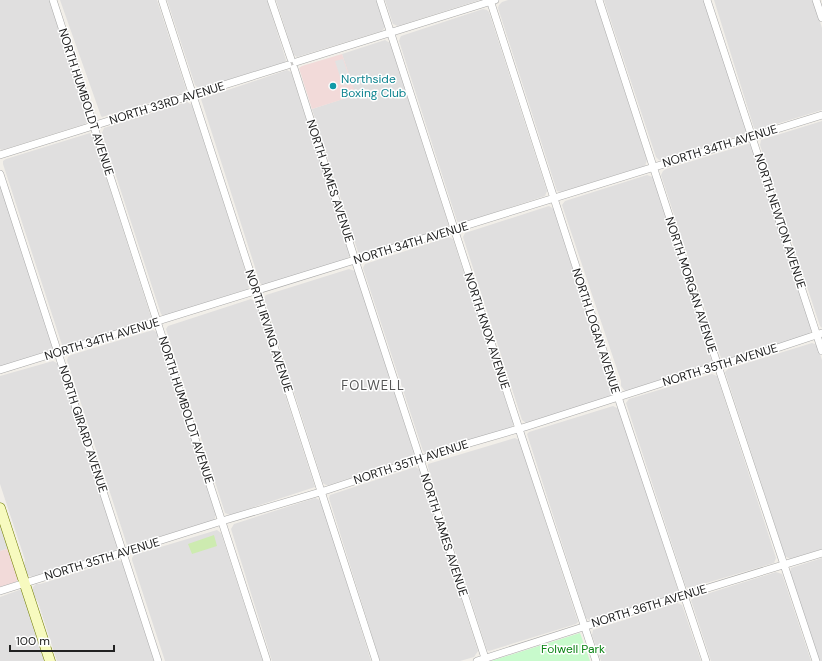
<svg xmlns="http://www.w3.org/2000/svg" width="822" height="661" font-family="'DM Sans',sans-serif">
  <style>
    .residential { fill: #e0dfdf }
    .commercial { fill: #f2dad9 }
    .grass { fill: #cdebb0 }
    .park { fill: #c8facc }
    .parking { fill: #e2e2e2 }
    .lines { fill: none; stroke-linecap: round; stroke-linejoin: round }
    .street-casing { stroke: #a9a9a9; stroke-width: 8 }
    .secondary-casing { stroke: #707d05; stroke-width: 11 }
    .street { stroke: #fff; stroke-width: 7 }
    .secondary { stroke: #f7fabf; stroke-width: 10 }
    .culture-dot { fill: #0f9aa8; stroke: #fff; stroke-width: 1.5 }
    .labels { text-anchor: middle; stroke-width: 3; stroke-linejoin: round; paint-order: stroke }
    .culture-label { font-size: 12px; fill: #0d838f; stroke: #fff; text-anchor: start }
    .street-label { font-size: 12px; fill: #222; stroke: #fff }
    .park-label { font-size: 12px; fill: #0c8416; stroke: #fff }
    .neighbourhood-label { font-size: 13px; letter-spacing: 1px; fill: #555; stroke: #fff }
  </style>
  <rect width="100%" height="100%" fill="#f2efe9"/>
  <!-- residential -->
  <g class="residential">
    <polygon points="0,0 49,0 88,118 88,121 85,124 2,150 0,149"/>
    <polygon points="60,0 157,0 186,89 185,91 183,93 102,117 101,116"/>
    <polygon points="167,0 267,0 286,60 285,62 202,88 198,88 195,85"/>
    <polygon points="276,0 376,0 385,27 382,31 297,57 294,55"/>
    <polygon points="385,0 480,0 398,26 393,24"/>
    <polygon points="508,0 595,0 647,160 645,166 561,192 557,191 498,8 499,5 502,2"/>
    <polygon points="604,0 704,0 747,130 747,133 662,161 659,160 656,157"/>
    <polygon points="714,0 813,0 822,28 822,110 757,130 754,128"/>
    <polygon points="483,9 487,10 489,12 547,191 545,196 463,223 459,223 457,221 399,41 400,38 401,36"/>
    <polygon points="385,40 390,43 449,226 446,228 362,254 358,252 312,109 355,95 342,54"/>
    <polygon points="287,70 291,72 350,255 347,259 263,285 260,283 201,99"/>
    <polygon points="187,102 192,105 250,285 248,289 164,316 161,314 102,133 104,128"/>
    <polygon points="822,121 822,328 820,326 760,145 761,140 764,139"/>
    <polygon points="90,133 93,136 151,317 150,320 66,347 62,345 3,164 3,161 6,159"/>
    <polygon points="748,144 751,144 812,330 808,335 725,360 721,358 661,175 663,171 666,169"/>
    <polygon points="647,175 653,177 712,362 710,364 625,391 621,386 621,381 562,205 565,201"/>
    <polygon points="0,184 53,346 51,351 0,367"/>
    <polygon points="549,206 554,209 610,388 613,392 613,395 610,397 526,423 522,420 463,237 465,233"/>
    <polygon points="449,237 453,239 513,422 513,425 512,427 427,454 423,451 363,268 365,264"/>
    <polygon points="349,269 355,271 414,453 414,457 329,485 326,485 323,483 264,298 266,295"/>
    <polygon points="251,299 255,302 315,487 230,515 225,513 166,329 168,326"/>
    <polygon points="153,330 158,333 216,515 214,520 130,546 127,545 67,360 68,357 71,355"/>
    <polygon points="812,343 817,345 822,360 822,549 790,559 785,556 725,372 728,369"/>
    <polygon points="53,361 59,364 117,546 117,549 114,551 32,577 27,575 24,565 25,560 0,484 0,376"/>
    <polygon points="712,374 717,376 776,558 774,563 689,588 686,587 626,403 629,399"/>
    <polygon points="613,406 619,409 678,590 675,594 589,620 586,618 527,434 529,432"/>
    <polygon points="515,438 519,440 578,622 576,624 489,651 487,650 428,467 428,464"/>
    <polygon points="415,467 419,469 420,471 478,651 474,657 460,661 380,661 329,498 330,495"/>
    <polygon points="315,498 318,499 322,503 371,661 272,661 231,529 234,524"/>
    <polygon points="0,523 9,548 0,551"/>
    <polygon points="217,530 221,533 263,661 165,661 132,560 132,558 134,555"/>
    <polygon points="822,558 822,661 820,661 790,573 791,568"/>
    <polygon points="118,560 121,561 123,563 155,661 57,661 38,602 32,593 33,587 36,584 40,584"/>
    <polygon points="776,572 782,574 811,661 711,661 691,600 694,598"/>
    <polygon points="22,589 46,661 0,661 0,597"/>
    <polygon points="677,603 682,605 701,661 601,661 592,635 593,630"/>
  </g>
  <!-- commercial -->
  <g class="commercial">
    <polygon points="342,54 356,95 312,109 299,68 302,66"/>
    <polygon points="9,548 19,578 16,582 0,587 0,551"/>
  </g>
  <!-- grass -->
  <polygon class="grass" points="214,535 217,546 192,554 188,544"/>
  <!-- park -->
  <polygon class="park" points="580,633 590,661 491,661"/>
  <!-- parking -->
  <polygon class="parking" points="343,59 351,84 343,86 335,61"/>
  <g class="lines">
    <!-- street casing -->
    <g class="street-casing">
      <g id="street">
        <polyline points="53,0 267,661"/>
        <polyline points="162,0 376,661"/>
        <polyline points="271,0 291,59"/>
        <polyline points="380,0 521,435 596,661"/>
        <polyline points="490,0 620,403 706,661"/>
        <polyline points="599,0 716,360 816,661"/>
        <polyline points="707,0 822,351"/>
        <polyline points="816,0 822,18"/>
        <polyline points="296,62 495,0"/>
        <polyline points="294,68 355,260 485,658"/>
        <polyline points="0,155 288,65"/>
        <polyline points="0,174 158,661"/>
        <polyline points="0,370 822,115"/>
        <polyline points="0,591 222,521 327,490 470,443 525,427 712,367 768,351 822,333"/>
        <polyline points="477,661 633,611 822,553"/>
      </g>
    </g>
    <!-- secondary casing -->
    <g class="secondary-casing">
      <polyline id="secondary" points="0,508 50,661"/>
    </g>
    <!-- street -->
    <use href="#street" class="street"/>
    <!-- secondary -->
    <use href="#secondary" class="secondary"/>
  </g>
  <!-- markers -->
  <circle class="culture-dot" cx="333" cy="86" r="4"/>
  <g class="labels">
    <!-- culture labels -->
    <g class="culture-label">
      <text x="341" y="83">Northside<tspan x="341" dy="14">Boxing Club</tspan></text>
    </g>
    <!-- street labels -->
    <g class="street-label">
      <text transform="translate(86 102) rotate(72)" y="4">NORTH HUMBOLDT AVENUE</text>
      <text transform="translate(167 103) rotate(-17)" y="4">NORTH 33RD AVENUE</text>
      <text transform="translate(720 146) rotate(-17)" y="4">NORTH 34TH AVENUE</text>
      <text transform="translate(330 181) rotate(72)" y="4">NORTH JAMES AVENUE</text>
      <text transform="translate(780 221) rotate(72)" y="4">NORTH NEWTON AVENUE</text>
      <text transform="translate(411 243) rotate(-17)" y="4">NORTH 34TH AVENUE</text>
      <text transform="translate(691 285) rotate(72)" y="4">NORTH MORGAN AVENUE</text>
      <text transform="translate(269 331) rotate(72)" y="4">NORTH IRVING AVENUE</text>
      <text transform="translate(487 331) rotate(72)" y="4">NORTH KNOX AVENUE</text>
      <text transform="translate(596 331) rotate(72)" y="4">NORTH LOGAN AVENUE</text>
      <text transform="translate(102 339) rotate(-17)" y="4">NORTH 34TH AVENUE</text>
      <text transform="translate(720 365) rotate(-17)" y="4">NORTH 35TH AVENUE</text>
      <text transform="translate(186 410) rotate(72)" y="4">NORTH HUMBOLDT AVENUE</text>
      <text transform="translate(83 429) rotate(72)" y="4">NORTH GIRARD AVENUE</text>
      <text transform="translate(411 462) rotate(-18)" y="4">NORTH 35TH AVENUE</text>
      <text transform="translate(444 535) rotate(72)" y="4">NORTH JAMES AVENUE</text>
      <text transform="translate(102 559) rotate(-17)" y="4">NORTH 35TH AVENUE</text>
      <text transform="translate(649 606) rotate(-17)" y="4">NORTH 36TH AVENUE</text>
    </g>
    <!-- park labels -->
    <g class="park-label">
      <text x="573" y="653">Folwell Park</text>
    </g>
    <!-- neighbourhood labels -->
    <g class="neighbourhood-label">
      <text x="373" y="390">FOLWELL</text>
    </g>
  </g>
  <!-- scale -->
  <path d="M10 645v6h104v-6" fill="none" stroke="#222222" stroke-width="2"/>
  <text x="16" y="645" font-size="12" fill="#222222" stroke="#ffffff" stroke-width="3" paint-order="stroke">100 m</text>
</svg>
